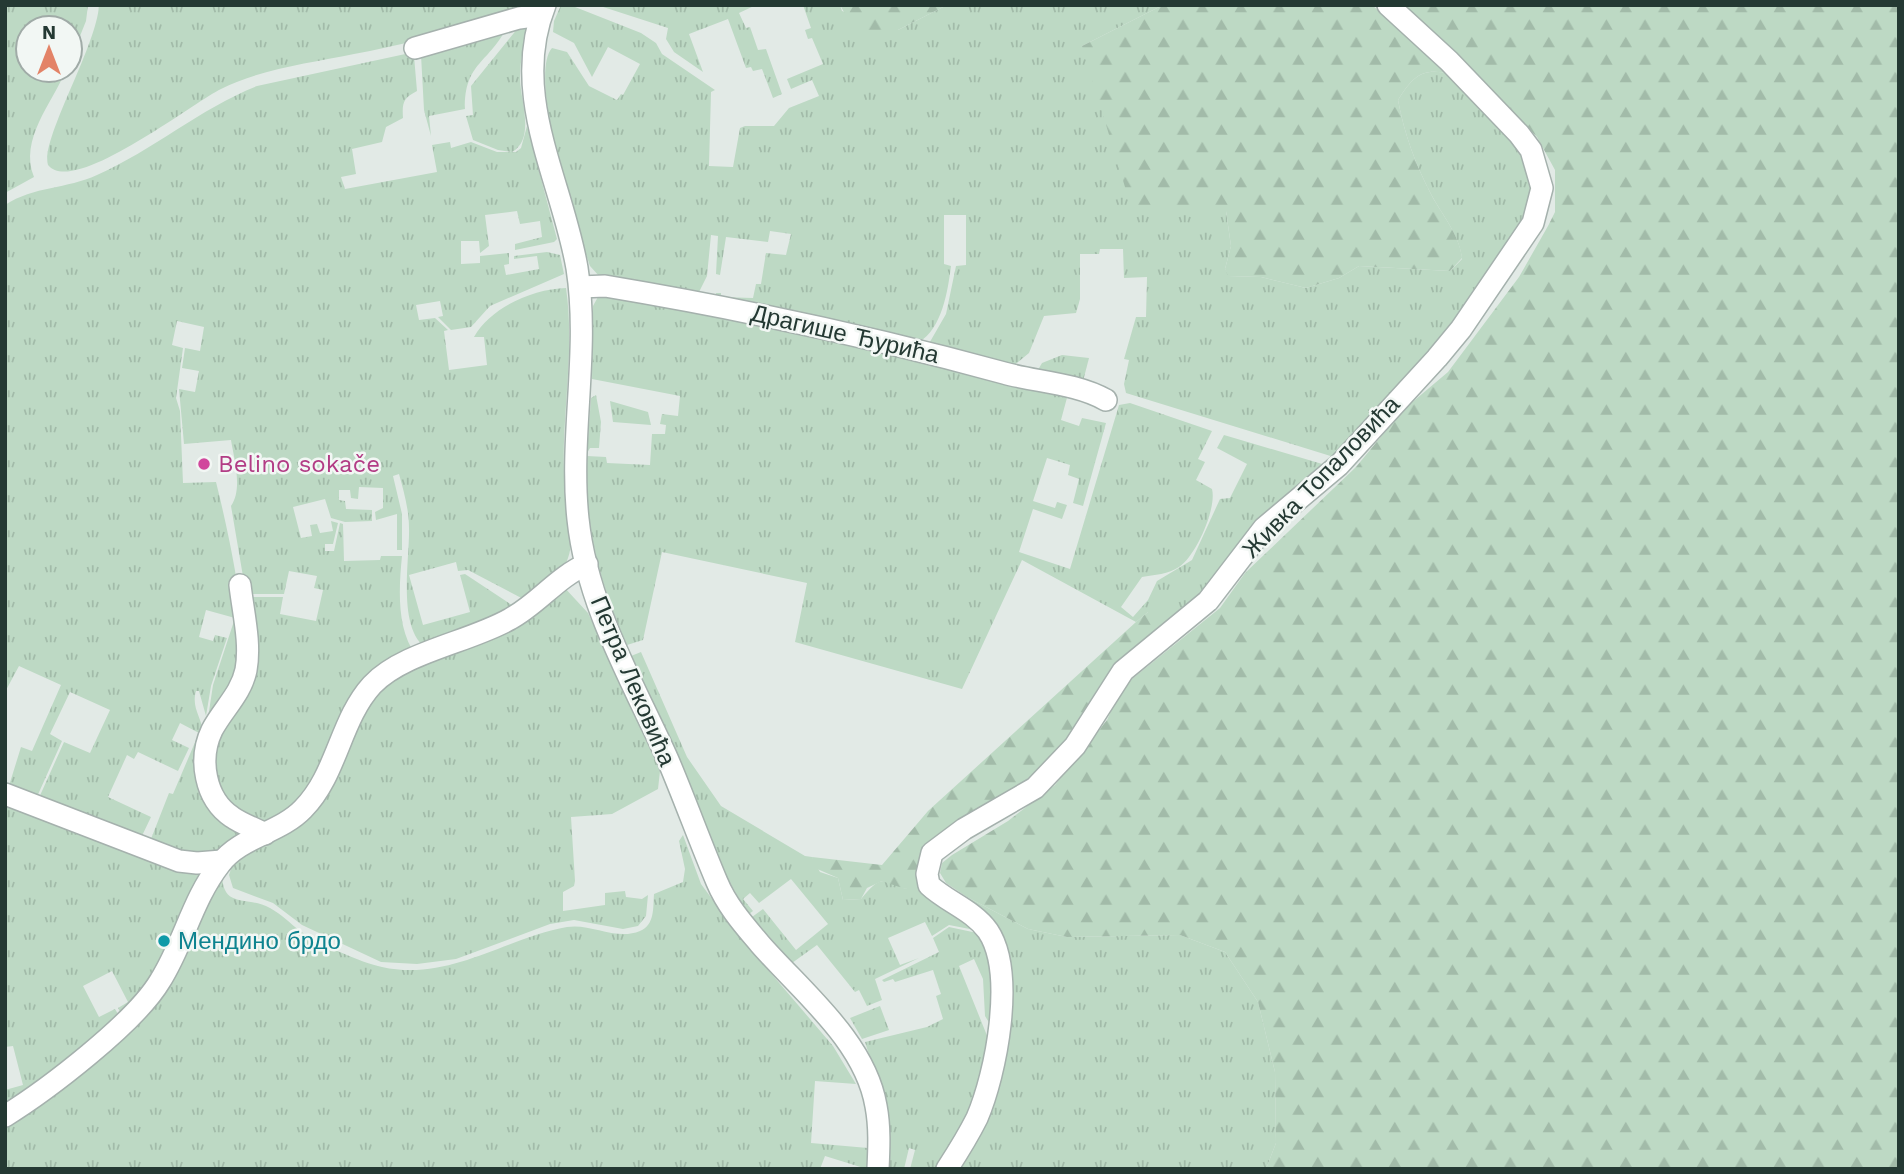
<svg xmlns="http://www.w3.org/2000/svg" width="1904" height="1174" font-family="'Work Sans',sans-serif">
  <style>
    .grass { fill: url(#grass-tufts) }
    .forest { fill: url(#forest-firs) }
    .lines { fill: none; stroke-linecap: round; stroke-linejoin: round }
    .minor-casing { stroke: #a5b1ad; stroke-width: 24 }
    .tertiary-casing { stroke: #a5b1ad; stroke-width: 24 }
    .minor { stroke: #fff; stroke-width: 21 }
    .tertiary { stroke: #fff; stroke-width: 21 }
    .hotel-dot { fill: #d1479c; stroke: #f2f7f4; stroke-width: 2.5 }
    .culture-dot { fill: #0f9aa8; stroke: #f2f7f4; stroke-width: 2.5 }
    .labels { text-anchor: middle; stroke-width: 5; stroke-linejoin: round; paint-order: stroke }
    .street-label { font-size: 24px; fill: #243933; stroke: #f2f7f4 }
    .hotel-label { font-size: 24px; fill: #b23c85; stroke: #f2f7f4; text-anchor: start }
    .culture-label { font-size: 24px; fill: #0d838f; stroke: #f2f7f4; text-anchor: start }
  </style>
  <defs>
    <pattern id="grass-tufts" width="24" height="20" patternUnits="userSpaceOnUse" patternTransform="scale(1.75)"><rect width="24" height="20" fill="#bdd9c4"/><path d="M3 7l-1-3M5 7V3M7 7l1-3M15 17l-1-3M17 17v-4M19 17l1-3" fill="none" stroke="#a2bba9"/></pattern>
    <pattern id="forest-firs" width="22" height="20" patternUnits="userSpaceOnUse" patternTransform="scale(1.75)"><rect width="22" height="20" fill="#bdd9c4"/><path d="M5 1l3.5 6h-7zM16 11l3.5 6h-7z" fill="#a2bba9"/></pattern>
  </defs>
  <rect width="100%" height="100%" fill="#e2eae6"/>
  <!-- grass -->
  <g class="grass">
    <path d="M 5,5 L 88,5 L 86,21 L 70,61 L 70,28 L 28,28 L 28,70 L 66,70 C 52,104 19,139 34,177 L 5,193 Z"/>
    <path d="M 99,5 L 529,5 C 514,14 495,17 478,23 C 438,36 397,46 354,54 C 310,63 261,69 221,89 C 192,103 73,197 48,165 C 40,140 97,46 99,5 Z"/>
    <path d="M 561,5 L 570,5 L 641,33 L 656,43 L 662,54 L 715,90 L 711,92 L 709,166 L 733,167 L 740,128 L 745,126 L 774,126 L 789,108 L 819,96 L 812,80 L 791,89 L 787,79 L 823,64 L 812,38 L 808,39 L 805,30 L 811,28 L 803,5 L 840,5 L 842,11 L 898,30 L 947,5 L 1163,5 L 1082,46 L 1226,211 L 1231,246 L 1225,269 L 1229,276 L 1261,277 L 1306,288 L 1339,278 L 1359,266 L 1450,271 L 1462,259 C 1460,236 1443,216 1432,196 C 1416,166 1404,133 1398,100 C 1413,76 1422,67 1451,74 L 1528,159 L 1535,204 L 1489,282 L 1337,458 L 1126,393 L 1124,384 L 1129,360 L 1124,359 L 1136,317 L 1146,317 L 1147,277 L 1124,278 L 1123,249 L 1100,249 L 1099,254 L 1080,254 L 1080,299 L 1076,313 L 1044,316 L 1029,353 L 1012,367 L 927,347 L 946,314 L 956,266 L 966,265 L 966,215 L 944,215 L 944,264 L 951,266 C 948,290 942,329 919,342 L 715,299 L 716,293 L 721,293 L 721,297 L 753,298 L 756,284 L 761,284 L 766,253 L 786,255 L 791,234 L 770,231 L 768,242 L 726,237 L 720,275 L 716,274 L 718,236 L 711,235 L 707,276 L 699,292 L 599,276 L 590,266 C 577,228 527,77 552,48 L 567,52 L 589,86 L 617,100 L 621,94 L 623,95 L 640,64 L 608,47 L 592,77 L 574,43 L 553,32 L 554,21 Z"/>
    <polygon points="597,5 756,5 739,13 746,28 750,27 758,50 766,49 782,94 773,98 762,69 753,71 751,67 746,68 728,19 689,34 703,72 674,52 666,39 668,28"/>
    <path d="M 528,22 C 525,40 520,59 520,78 C 520,100 536,138 512,152 L 498,150 L 473,140 L 466,116 L 473,115 L 471,86 L 522,23 Z"/>
    <path d="M 508,25 C 490,63 464,62 465,109 L 429,116 L 431,136 L 424,110 L 421,55 Z"/>
    <path d="M 410,53 L 414,56 L 417,91 C 403,98 402,103 403,118 L 386,127 L 382,142 L 352,149 L 356,174 L 341,177 L 345,189 L 437,172 L 432,145 L 450,142 L 451,148 L 471,142 L 497,152 L 516,152 L 521,148 L 527,126 L 557,239 L 554,242 L 515,250 L 515,244 L 542,237 L 540,221 L 520,224 L 517,211 L 485,215 L 489,246 L 480,253 L 479,241 L 461,241 L 461,264 L 480,263 L 480,256 L 509,253 L 509,264 L 504,265 L 506,275 L 539,269 L 537,256 L 514,259 L 514,256 L 547,252 L 560,255 L 564,274 L 490,306 L 471,327 L 451,330 L 438,317 L 443,316 L 440,301 L 416,305 L 419,320 L 435,318 L 448,330 L 444,331 L 449,370 L 487,365 L 484,337 L 474,337 C 490,308 532,289 566,288 C 576,356 559,425 565,493 C 567,512 575,540 568,558 C 562,575 543,591 529,602 L 468,570 L 458,571 L 456,562 L 409,575 L 423,625 L 470,612 L 460,575 L 465,574 L 518,609 L 472,634 L 428,649 C 396,631 410,559 409,528 C 409,510 404,492 399,474 L 393,476 L 402,514 L 402,550 L 397,550 L 397,514 L 376,520 L 375,512 L 383,508 L 383,488 L 359,487 L 358,499 L 351,498 L 350,490 L 339,490 L 339,500 L 345,501 L 346,509 L 372,510 L 372,521 L 345,522 L 331,518 L 325,499 L 293,507 L 301,538 L 312,536 L 310,525 L 317,524 L 320,533 L 333,531 L 331,521 L 338,523 L 333,544 L 325,544 L 325,551 L 334,551 L 340,523 L 343,524 L 344,561 L 380,560 L 381,556 L 402,556 C 399,586 396,629 416,655 C 396,663 376,672 362,689 C 328,730 330,803 272,822 C 255,827 236,815 225,803 C 215,792 212,778 211,764 C 209,732 234,715 245,687 C 256,659 250,627 247,597 L 283,597 L 280,614 L 316,621 L 323,590 L 314,588 L 317,576 L 289,571 L 284,594 L 246,594 L 231,506 C 243,489 234,459 231,440 L 184,444 L 179,389 L 195,392 L 199,371 L 182,368 L 185,348 L 200,351 L 204,327 L 177,321 L 172,345 L 183,348 L 176,398 L 180,411 L 183,483 L 216,482 C 227,526 252,636 241,678 C 237,694 222,709 213,723 L 208,718 L 213,685 L 235,618 L 206,610 L 199,637 L 213,641 L 215,635 L 227,638 L 211,686 L 206,716 L 199,691 L 196,691 C 191,708 202,717 203,733 C 204,786 193,804 250,833 C 218,862 186,860 149,844 L 169,793 L 173,794 L 199,733 L 180,723 L 172,740 L 189,748 L 178,771 L 138,752 L 134,759 L 127,755 L 108,797 L 151,817 L 140,840 L 38,800 L 64,742 L 90,753 L 110,710 L 70,692 L 50,734 L 62,741 L 36,799 L 8,789 L 21,747 L 32,751 L 61,685 L 19,666 L 5,692 L 5,205 C 34,186 67,189 97,175 C 153,150 201,108 257,86 Z"/>
    <path d="M 614,292 L 1068,394 L 1061,420 L 1079,426 L 1082,418 L 1106,423 L 1083,506 L 1073,503 L 1079,479 L 1068,475 L 1070,465 L 1047,458 L 1033,501 L 1055,508 L 1057,502 L 1067,505 L 1062,519 L 1033,509 L 1019,552 L 1070,569 L 1119,405 L 1130,403 L 1212,431 L 1198,459 L 1205,462 L 1196,480 L 1212,489 C 1217,508 1196,556 1179,567 C 1169,574 1154,575 1142,577 L 1121,607 L 1133,617 L 1148,600 L 1157,581 L 1192,560 L 1220,499 L 1230,498 L 1247,464 L 1217,448 L 1224,435 L 1329,466 L 1211,588 L 1167,624 L 1148,612 L 1136,622 L 1022,560 L 962,689 L 795,642 L 807,583 L 662,552 L 643,640 L 627,645 C 600,585 583,522 587,456 L 606,457 L 607,463 L 650,465 L 652,434 L 665,434 L 666,425 L 660,424 L 662,414 L 678,416 L 680,396 L 592,379 L 593,306 L 599,295 Z"/>
    <polygon points="1062,355 1089,358 1082,385 1035,375 1042,363"/>
    <polygon points="596,395 601,422 599,448 590,448 587,453 591,398"/>
    <polygon points="610,401 648,412 651,425 613,422"/>
    <polygon points="563,586 588,613 660,771 658,789 612,814 571,817 575,881 574,886 563,892 563,911 605,905 605,893 625,891 626,897 642,899 648,895 646,916 638,926 623,929 574,920 550,924 456,959 417,964 381,962 302,925 273,903 233,888 229,875 234,860 296,823 364,708 391,678"/>
    <path d="M 641,652 L 687,757 L 721,806 L 805,856 L 812,857 L 820,872 L 838,878 L 843,900 L 861,899 C 876,882 880,874 905,889 L 920,881 L 980,931 L 949,925 L 932,936 L 925,922 L 888,938 L 900,965 L 919,958 L 875,979 L 882,1000 L 867,1006 L 859,990 L 855,992 L 817,945 L 792,963 L 752,917 L 763,909 L 796,950 L 828,924 L 791,879 L 759,903 L 750,893 L 743,899 L 753,911 L 749,914 L 746,911 L 718,861 L 631,656 Z"/>
    <polygon points="5,798 208,867 170,950 123,1017 118,1008 128,1002 112,971 83,986 99,1017 115,1009 121,1019 9,1108 5,1090 23,1085 13,1046 5,1047"/>
    <path d="M 683,835 L 701,884 L 741,938 L 833,1046 L 856,1084 L 815,1081 L 811,1143 L 868,1148 L 867,1169 L 825,1156 L 820,1169 L 5,1169 L 5,1122 L 127,1026 L 222,873 C 222,910 247,895 270,908 C 281,914 290,923 300,931 C 317,943 362,963 382,967 C 449,982 505,938 567,927 C 591,923 616,941 640,931 C 655,925 653,907 654,894 L 683,882 L 685,869 L 679,841 Z"/>
    <polygon points="967,897 1028,929 1067,937 1180,935 1225,952 1258,1002 1275,1072 1276,1143 1266,1169 952,1169 977,1127 1003,956 958,901"/>
    <polygon points="949,927 982,934 991,956 993,1029 985,1016 983,979 974,959 959,966 990,1043 982,1091 942,1169 910,1169 915,1150 909,1148 904,1169 889,1169 889,1118 865,1042 927,1027 943,1019 936,996 941,994 933,970 895,982 893,979 884,982 882,980 939,952 933,938"/>
    <polygon points="880,1006 889,1030 862,1039 850,1018"/>
  </g>
  <!-- forest -->
  <g class="forest">
    <polygon points="840,5 947,5 898,30 868,39 853,28"/>
    <path d="M 1163,5 L 1372,5 L 1451,74 C 1422,67 1413,76 1398,100 C 1404,133 1416,166 1432,196 C 1443,216 1460,236 1462,258 L 1450,271 L 1359,266 L 1339,278 L 1306,288 L 1261,277 L 1228,276 L 1225,269 L 1231,246 L 1226,211 L 1132,210 L 1082,46 Z"/>
    <polygon points="1400,5 1899,5 1899,1169 1266,1169 1276,1143 1275,1072 1258,1002 1225,952 1180,935 1067,937 1028,929 967,897 946,883 940,873 942,863 952,855 1008,821 1055,785 1107,720 1122,687 1220,608 1245,573 1356,467 1403,410 1448,372 1519,277 1548,226 1555,212 1555,170 1537,137 1440,39"/>
    <polygon points="1161,608 1169,611 1170,619 1100,685 1063,746 1023,783 977,813 916,886 905,889 882,881 867,888 861,899 843,900 838,878 815,868 812,857 882,865 928,811 1136,622 1148,612"/>
  </g>
  <g class="lines">
    <!-- minor casing -->
    <g class="minor-casing">
      <g id="minor">
        <polyline points="415,48 519,18 541,15"/>
        <path d="M 580,287 L 605,286 C 742,309 869,336 1004,373 C 1036,382 1076,383 1106,400"/>
        <path d="M 240,585 C 243,612 251,643 246,670 C 241,694 223,709 212,730 C 198,759 205,799 232,817 C 242,824 254,828 265,834"/>
        <polyline points="5,794 179,861 197,863 222,861"/>
        <path d="M 5,1116 C 47,1090 135,1023 160,981 C 184,943 192,900 220,864 C 240,837 280,833 303,809 C 337,775 340,720 372,685 C 403,652 470,642 510,619 C 538,604 557,577 587,564"/>
        <path d="M 947,1169 C 958,1152 968,1136 977,1118 C 996,1074 1016,973 988,931 C 973,910 947,902 929,885 L 927,874 L 932,853 L 964,829 L 1035,788 L 1075,746 L 1123,671 L 1208,601 L 1264,528 L 1339,465 L 1437,358 L 1461,329 L 1533,223 L 1542,188 L 1531,150 L 1519,134 L 1449,61 L 1388,5"/>
      </g>
    </g>
    <!-- tertiary casing -->
    <g class="tertiary-casing">
      <path id="tertiary" d="M 545,5 C 509,95 562,180 577,268 C 590,351 569,436 578,519 C 587,606 633,682 668,760 C 685,800 700,842 717,882 C 727,906 744,925 760,944 C 801,991 865,1041 876,1106 C 880,1127 879,1148 878,1169"/>
    </g>
    <!-- minor -->
    <use href="#minor" class="minor"/>
    <!-- tertiary -->
    <use href="#tertiary" class="tertiary"/>
  </g>
  <!-- markers -->
  <circle class="hotel-dot" cx="204" cy="464" r="7"/>
  <circle class="culture-dot" cx="164" cy="941" r="7"/>
  <g class="labels">
    <!-- street labels -->
    <g class="street-label">
      <text transform="translate(845 334) rotate(13)" y="8">Драгише Ђурића</text>
      <text transform="translate(1321 477) rotate(-46)" y="8">Живка Топаловића</text>
      <text transform="translate(633 681) rotate(67)" y="8">Петра Лековића</text>
    </g>
    <!-- hotel labels -->
    <g class="hotel-label">
      <text x="218" y="472">Belino sokače</text>
    </g>
    <!-- culture labels -->
    <g class="culture-label">
      <text x="178" y="949">Мендино брдо</text>
    </g>
  </g>
  <!-- border -->
  <rect width="1904" height="1174" fill="none" stroke="#243933" stroke-width="14"/>
  <!-- north arrow -->
  <g transform="translate(49 49)"><circle r="33" fill="#f2f7f4" stroke="#a0aba7" stroke-width="2"/>
  <path d="M0-5L12 26L0 18L-12 26Z" fill="#e38367"/>
  <text y="-10" font-size="19" font-weight="bold" text-anchor="middle" fill="#243933">N</text>
  </g>
</svg>
